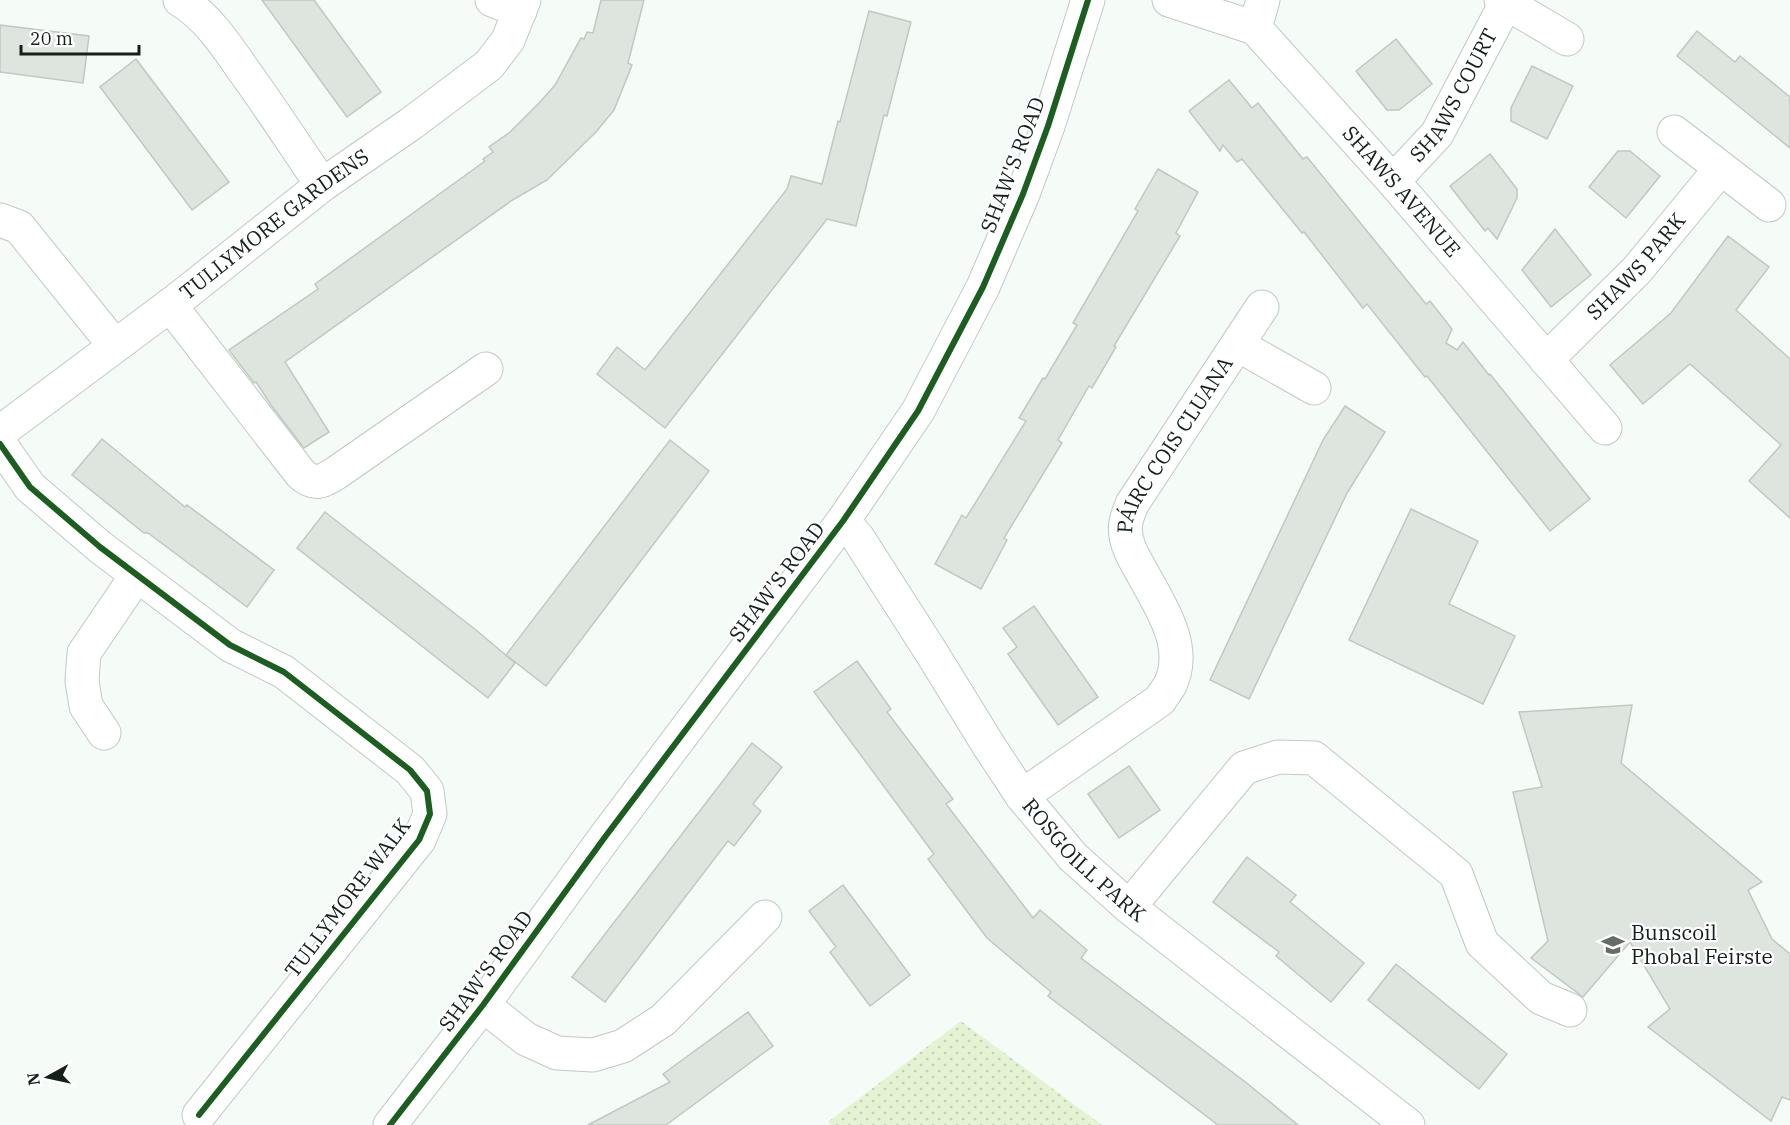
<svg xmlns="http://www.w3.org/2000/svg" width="1790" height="1125" font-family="'IBM Plex Serif',serif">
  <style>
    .park { fill: url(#park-dots) }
    .building { fill: #dee5df; stroke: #c1c8c2; stroke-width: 1.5 }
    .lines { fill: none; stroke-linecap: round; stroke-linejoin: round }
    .minor-casing { stroke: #c1c9c5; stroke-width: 35 }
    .minor { stroke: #fefffe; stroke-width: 33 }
    .cycleway-casing { stroke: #fff; stroke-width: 10 }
    .cycleway { stroke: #1b5e20; stroke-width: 6 }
    .labels { text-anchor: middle; stroke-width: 4.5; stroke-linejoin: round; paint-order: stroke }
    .street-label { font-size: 21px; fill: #14201a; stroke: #fff }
    .poi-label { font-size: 21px; fill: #14201a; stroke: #fff; text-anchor: start }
  </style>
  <defs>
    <pattern id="park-dots" width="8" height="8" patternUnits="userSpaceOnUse" patternTransform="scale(1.5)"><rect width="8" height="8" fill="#e4f3d2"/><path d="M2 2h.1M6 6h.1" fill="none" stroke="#c3d0b4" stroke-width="1.8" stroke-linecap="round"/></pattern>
  </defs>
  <rect width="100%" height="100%" fill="#f5fcf8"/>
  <!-- park -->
  <polygon class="park" points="961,1021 1102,1125 831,1125 828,1122"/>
  <!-- building -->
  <g class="building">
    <polygon points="262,0 314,0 381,92 347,117"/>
    <polygon points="601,0 644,0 628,63 632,65 614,110 596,132 547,180 511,201 285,362 329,432 304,448 271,405 256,382 254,383 229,350 318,289 315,284 485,161 483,159 493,152 489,147 510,132 541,101 555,85 581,38 584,39 587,32 593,33"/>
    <polygon points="869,11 911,22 887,116 884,115 856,226 827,219 665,428 597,374 617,347 645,370 787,189 791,176 822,184 838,121 840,122"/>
    <polygon points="0,25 89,36 83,83 0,72"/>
    <polygon points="1697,31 1735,62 1740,56 1790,97 1790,148 1677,56"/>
    <polygon points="1396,39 1432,84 1399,110 1387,110 1356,71"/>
    <polygon points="136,59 229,182 192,210 100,87"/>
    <polygon points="1532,66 1573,86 1547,139 1511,121 1511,108"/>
    <polygon points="1229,80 1252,108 1258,103 1303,159 1307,157 1426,304 1430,301 1452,329 1446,343 1457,350 1463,342 1489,375 1490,374 1590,499 1550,531 1427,376 1425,377 1367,304 1363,308 1304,232 1302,233 1242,159 1237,162 1223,145 1220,151 1189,111"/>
    <polygon points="1618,151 1630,151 1660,176 1626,218 1589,187"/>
    <polygon points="1490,154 1517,189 1517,198 1497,239 1488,228 1485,231 1450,186"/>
    <polygon points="1158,169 1198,192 1176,233 1180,236 1114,346 1116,347 1092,388 1089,386 1058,440 1062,443 1004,538 1007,540 981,589 935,564 962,515 966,518 1026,421 1019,418 1043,378 1045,379 1077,325 1073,323 1138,211 1135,209"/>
    <polygon points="1555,229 1591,275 1551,307 1522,270"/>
    <polygon points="1728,236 1769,267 1736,310 1790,359 1790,518 1749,481 1781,445 1690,364 1643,404 1610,365 1671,313"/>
    <polygon points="1345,406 1385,432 1347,493 1249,699 1210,680 1323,440"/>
    <polygon points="102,439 185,507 187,505 274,570 247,607 148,533 144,533 72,475"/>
    <polygon points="670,440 709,471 546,686 506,655"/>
    <polygon points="1411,509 1478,541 1449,604 1515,636 1483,704 1349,640"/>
    <polygon points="325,512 476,630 515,663 488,698 297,548"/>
    <polygon points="1034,606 1098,697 1058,725 1008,654 1017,647 1003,628"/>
    <polygon points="857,661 891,709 887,712 953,799 946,804 1033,918 1040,910 1087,950 1081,958 1248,1084 1298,1125 1218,1125 1048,996 1051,992 987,938 928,859 934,854 814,692"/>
    <polygon points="1632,705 1621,763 1762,882 1748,890 1772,939 1790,954 1790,1100 1782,1097 1771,1121 1648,1027 1670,1009 1630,942 1583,997 1531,958 1548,941 1513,792 1542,787 1519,712"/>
    <polygon points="752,743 782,767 753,804 761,811 734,846 728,841 605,1002 572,977"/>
    <polygon points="1129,766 1160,810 1119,838 1088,794"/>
    <polygon points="1247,857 1296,895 1290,902 1364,963 1331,1002 1276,956 1279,952 1213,902"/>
    <polygon points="843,885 910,975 870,1006 830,952 836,947 809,911"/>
    <polygon points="1396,964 1507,1054 1479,1089 1368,1000"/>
    <polygon points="748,1012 773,1046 666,1125 588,1125 670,1082 663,1074"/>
  </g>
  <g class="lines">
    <!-- minor casing -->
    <g class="minor-casing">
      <g id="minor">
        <path d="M 180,0 C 207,16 226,45 244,71 C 271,108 296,147 322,185"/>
        <polyline points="492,0 520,11"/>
        <path id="s1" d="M 1169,0 L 1255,28 L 1393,181 L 1605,428"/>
        <polyline points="1501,0 1567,39"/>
        <polyline points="1255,28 1263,0"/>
        <polyline points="1674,132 1769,205"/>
        <path id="s2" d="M 1393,181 L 1437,134 L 1506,3"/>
        <polyline points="0,220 19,227 115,346"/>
        <path d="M 170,305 L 301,474 C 315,486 322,482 336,473 L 486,369"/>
        <polyline points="1238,345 1314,388"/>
        <path id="s3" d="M 1546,360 L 1637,270 L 1721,168"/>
        <path id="s4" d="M 0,432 L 177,300 L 322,185 L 412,123 L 489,65 L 508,40 L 524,0"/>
        <polyline points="0,444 30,487 100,547 230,645 284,672 410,770 427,791 430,814 419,840 199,1115"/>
        <path id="s5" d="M 843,521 L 858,538 L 933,655 L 989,746 L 1022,796 L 1073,857 L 1129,907 L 1408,1125"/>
        <polyline points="104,733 86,706 82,681 84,653 137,575"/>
        <path id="s6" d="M 1022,796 L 1160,700 C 1163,695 1167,690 1170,685 C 1190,644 1156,600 1138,565 C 1130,552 1123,537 1126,522 C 1127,516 1130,510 1132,504 L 1262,307"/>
        <polyline points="1129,907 1244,768 1278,757 1314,758 1456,874 1482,943 1541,998 1570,1010"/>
        <polyline points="483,1005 526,1039 557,1053 593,1055 623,1046 663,1020 765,917"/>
        <polyline points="390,1125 483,1005 605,837 843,521 918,411 983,287 1023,194 1048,126 1088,0"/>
      </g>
    </g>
    <!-- minor -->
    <use href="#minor" class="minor"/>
    <!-- cycleway casing -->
    <g class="cycleway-casing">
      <g id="cycleway">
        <polyline points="0,444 30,487 100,547 230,645 284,672 410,770 427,791 430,814 419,840 199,1115"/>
        <polyline points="390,1125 483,1005 605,837 843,521 918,411 983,287 1023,194 1048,126 1088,0"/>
      </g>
    </g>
    <!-- cycleway -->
    <use href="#cycleway" class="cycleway"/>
  </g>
  <!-- icons -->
  <defs>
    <g id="school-bare" transform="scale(1.8)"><path d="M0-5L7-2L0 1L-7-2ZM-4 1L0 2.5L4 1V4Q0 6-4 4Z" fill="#636d68" stroke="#fff" stroke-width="2.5" paint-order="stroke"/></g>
  </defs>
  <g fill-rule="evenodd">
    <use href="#school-bare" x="1613" y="945"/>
  </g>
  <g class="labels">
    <!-- street labels -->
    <g class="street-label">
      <text dy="7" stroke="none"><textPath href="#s2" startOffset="106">SHAWS COURT</textPath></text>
      <text transform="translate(1013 165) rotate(-69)" y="7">SHAW'S ROAD</text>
      <text dy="7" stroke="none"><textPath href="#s1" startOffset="310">SHAWS AVENUE</textPath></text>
      <text dy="7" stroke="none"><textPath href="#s4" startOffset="344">TULLYMORE GARDENS</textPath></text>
      <text dy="7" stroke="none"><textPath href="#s3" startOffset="130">SHAWS PARK</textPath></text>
      <text dy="7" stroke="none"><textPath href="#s6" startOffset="452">PÁIRC COIS CLUANA</textPath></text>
      <text transform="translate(777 582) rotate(-53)" y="7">SHAW'S ROAD</text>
      <text dy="7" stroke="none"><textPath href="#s5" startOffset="418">ROSGOILL PARK</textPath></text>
      <text transform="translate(348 898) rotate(-53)" y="7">TULLYMORE WALK</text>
      <text transform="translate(486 971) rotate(-54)" y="7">SHAW'S ROAD</text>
    </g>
    <!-- poi labels -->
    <g class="poi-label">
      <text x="1631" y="940">Bunscoil<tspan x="1631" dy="24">Phobal Feirste</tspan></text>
    </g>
  </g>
  <!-- north arrow -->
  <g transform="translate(48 1077) rotate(262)" stroke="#ffffff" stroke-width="4.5" paint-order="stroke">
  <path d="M0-4.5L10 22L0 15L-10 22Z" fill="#14201a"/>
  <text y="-9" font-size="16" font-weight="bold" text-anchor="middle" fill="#14201a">N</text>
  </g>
  <!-- scale -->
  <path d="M21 45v9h118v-9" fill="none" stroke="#14201a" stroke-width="3"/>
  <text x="30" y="45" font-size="18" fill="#14201a" stroke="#ffffff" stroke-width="4.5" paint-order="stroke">20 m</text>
</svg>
